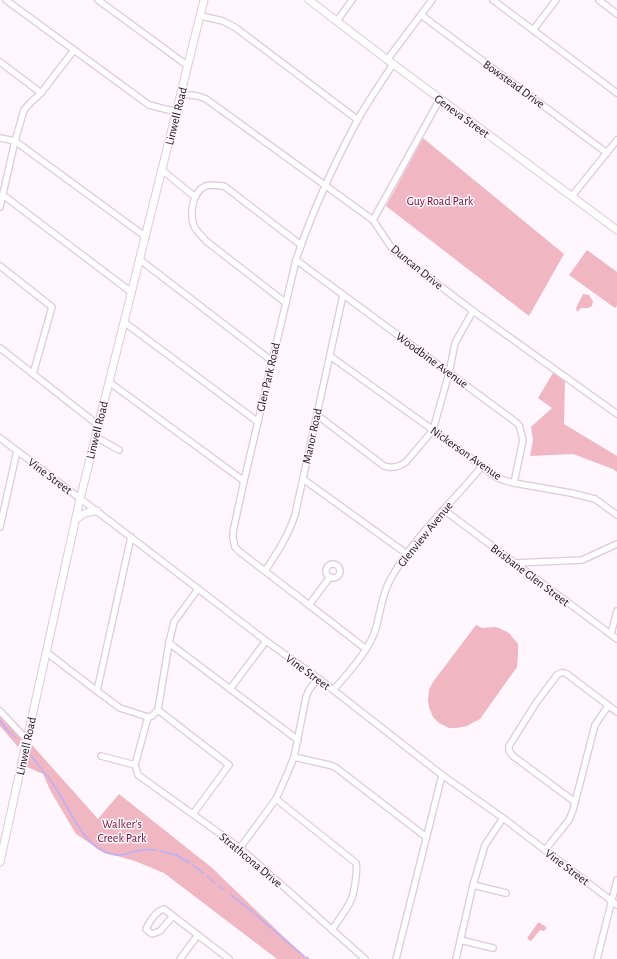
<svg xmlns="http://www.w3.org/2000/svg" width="617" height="959" font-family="'Alegreya Sans',sans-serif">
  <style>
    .green { fill: #f0b7c2 }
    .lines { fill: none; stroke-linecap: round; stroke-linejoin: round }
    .stream { stroke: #b9aef7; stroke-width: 1.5 }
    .minor-casing { stroke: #dec9dc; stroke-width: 8 }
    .major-casing { stroke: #dec9dc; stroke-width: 9 }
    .minor { stroke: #fff; stroke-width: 5.5 }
    .major { stroke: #fff; stroke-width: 7 }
    .labels { text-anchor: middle; stroke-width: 3; stroke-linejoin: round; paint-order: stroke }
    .street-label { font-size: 12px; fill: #181118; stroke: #fff6fe }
    .park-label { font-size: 12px; fill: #720e33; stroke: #fff6fe }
  </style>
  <rect width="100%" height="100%" fill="#fff6fe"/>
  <!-- green -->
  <g class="green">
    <polygon points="423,138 564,254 529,316 386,206"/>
    <polygon points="587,250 617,272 617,306 615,308 569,275"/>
    <polygon points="583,294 589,295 593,301 592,306 588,308 581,308 577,312 576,308"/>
    <polygon points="553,373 565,380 564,424 617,456 617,472 613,469 573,454 530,456 533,440 531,427 552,408 538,398"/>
    <polygon points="476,625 482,628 494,627 499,628 509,633 518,644 518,656 517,667 480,719 472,723 467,726 456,728 449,728 439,723 433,717 429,707 428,700 429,690 433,682"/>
    <polygon points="0,708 18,727 22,737 18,747 0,726"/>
    <polygon points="32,745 98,819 119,794 211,867 307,959 277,959 164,873 135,861 103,852 76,834 50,790 43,774 25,766"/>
    <polygon points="538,923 540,923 546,927 546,929 544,931 540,930 531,941 529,940 527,938"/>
  </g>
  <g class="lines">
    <!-- stream -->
    <g class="stream">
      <polyline points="0,721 8,731 15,737"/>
      <path d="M 31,756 C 39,766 48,776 55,787 C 70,808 83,848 111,854 C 124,857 129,852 141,850 C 146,849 151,850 156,850"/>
      <polyline points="160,851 176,855 190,863"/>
      <polyline points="193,865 203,873"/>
      <polyline points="207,876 215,883"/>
      <polyline points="219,886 223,889"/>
      <polyline points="231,895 248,908 304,956"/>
      <polyline points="306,957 309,959"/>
    </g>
    <!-- minor casing -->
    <g class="minor-casing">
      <g id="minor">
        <polyline points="6,0 149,105 177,112"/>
        <polyline points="98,0 188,66"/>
        <polyline points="493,0 617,93"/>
        <polyline points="599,0 617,14"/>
        <polyline points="421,15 607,153"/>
        <polyline points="201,16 223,21 236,28 358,120"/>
        <polyline points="337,21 352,0"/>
        <polyline points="533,30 556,0"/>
        <polyline points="387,60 432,0"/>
        <polyline points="0,62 41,93"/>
        <polyline points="181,94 198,96 206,99 373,220 393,250 473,311 617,414"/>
        <polyline points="0,138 15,141 146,237"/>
        <polyline points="162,170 195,197"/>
        <polyline points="3,195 131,292"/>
        <polyline points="572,196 617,140"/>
        <polyline points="0,207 15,141 24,110 31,102 41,93 74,50"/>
        <polyline points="373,220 440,99"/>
        <polyline points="139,259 272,361"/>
        <polyline points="296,260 513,420 519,425 523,440 514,483"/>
        <polyline points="0,266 52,307 33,374"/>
        <path d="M 286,303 L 206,241 C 202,236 197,232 194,226 C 189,212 193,186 211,185 C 215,185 220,186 224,186 L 301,245"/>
        <polyline points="124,322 258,422"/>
        <polyline points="0,348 98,425"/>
        <polyline points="330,356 433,430 496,477 503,480 514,483 571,493 595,499 617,515"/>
        <polyline points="109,382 244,481"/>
        <path d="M 317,415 L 384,466 C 392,469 399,467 406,462 L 433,430 L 449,373 L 455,343 L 473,311"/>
        <polyline points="96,437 119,450"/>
        <polyline points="0,438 86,503 266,641 318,678 442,775 503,818 617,905"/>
        <polyline points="303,479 407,554"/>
        <polyline points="444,510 617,639"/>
        <polyline points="0,527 17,451"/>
        <polyline points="515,563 582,560 617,544"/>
        <circle cx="333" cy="571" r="7"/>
        <path d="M 265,571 C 277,553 288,536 295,515 L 343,295"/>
        <polyline points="309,605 330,577"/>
        <polyline points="611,634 617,611"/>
        <polyline points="169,643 298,740"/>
        <path d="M 366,649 L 309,605 L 240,552 L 235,547 L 234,543 L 233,538 L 233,532 L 244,481 L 296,260 C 312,212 333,166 357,121 C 368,101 381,83 393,64"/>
        <polyline points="46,652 97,691 120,708 148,717"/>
        <polyline points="230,689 266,641"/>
        <path d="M 333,690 C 347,675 371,647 376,628 C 380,613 382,596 389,582 C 403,555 424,531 444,509 C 457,495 470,481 482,466"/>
        <polyline points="97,691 131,537"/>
        <polyline points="158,710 229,765 193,814"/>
        <polyline points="0,711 27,740"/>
        <polyline points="101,756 135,765"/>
        <polyline points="294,757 329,765 335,767 426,837"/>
        <polyline points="135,765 138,775 240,848 365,959"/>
        <polyline points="135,765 148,717 152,716 158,710 169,643 174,622 198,589"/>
        <path d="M 276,799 L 356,863 C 358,869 354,894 351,900 C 346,911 338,920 332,930"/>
        <path d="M 575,802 L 513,756 L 509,751 L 509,746 L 536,703 L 557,675 C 561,672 563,672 567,674 L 617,712"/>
        <polyline points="240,848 276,799 288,772 294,757 306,697 309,690 318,678"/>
        <polyline points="545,850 569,820 573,810 595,725 608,706"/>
        <polyline points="473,885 506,893"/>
        <path d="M 173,916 L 160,931 L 152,934 L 148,931 L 146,929 C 149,922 156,911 164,909 L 229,959"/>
        <polyline points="460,940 493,948"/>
        <polyline points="180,959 198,935"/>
        <polyline points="396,959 442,775"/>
        <polyline points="456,959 473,885 485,845 503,818"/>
        <polyline points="597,959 617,880"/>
      </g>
    </g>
    <!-- major casing -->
    <g class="major-casing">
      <g id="major">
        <polyline points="309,0 393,64 617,230"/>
        <path d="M 76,519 C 83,514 88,511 97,511"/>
        <polyline points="0,862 80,499 204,0"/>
      </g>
    </g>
    <!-- minor -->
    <use href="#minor" class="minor"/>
    <!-- major -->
    <use href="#major" class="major"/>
  </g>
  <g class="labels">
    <!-- street labels -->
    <g class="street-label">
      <text transform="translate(514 84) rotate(36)" y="4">Bowstead Drive</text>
      <text transform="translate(176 116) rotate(-76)" y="4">Linwell Road</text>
      <text transform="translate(462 116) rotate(36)" y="4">Geneva Street</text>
      <text transform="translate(417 267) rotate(39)" y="4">Duncan Drive</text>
      <text transform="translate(432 360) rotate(36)" y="4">Woodbine Avenue</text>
      <text transform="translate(268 377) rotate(-77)" y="4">Glen Park Road</text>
      <text transform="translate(97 430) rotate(-76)" y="4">Linwell Road</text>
      <text transform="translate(312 436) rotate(-78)" y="4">Manor Road</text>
      <text transform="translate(466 453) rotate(35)" y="4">Nickerson Avenue</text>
      <text transform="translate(50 476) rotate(37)" y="4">Vine Street</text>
      <text transform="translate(425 534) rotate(-51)" y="4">Glenview Avenue</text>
      <text transform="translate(530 575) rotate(37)" y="4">Brisbane Glen Street</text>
      <text transform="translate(308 672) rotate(36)" y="4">Vine Street</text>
      <text transform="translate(26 746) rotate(-78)" y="4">Linwell Road</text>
      <text transform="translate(251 860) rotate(40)" y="4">Strathcona Drive</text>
      <text transform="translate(567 867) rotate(37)" y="4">Vine Street</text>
    </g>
    <!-- park labels -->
    <g class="park-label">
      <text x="440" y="205">Guy Road Park</text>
      <text x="122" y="828">Walker's<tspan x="122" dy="14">Creek Park</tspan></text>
    </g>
  </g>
</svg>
